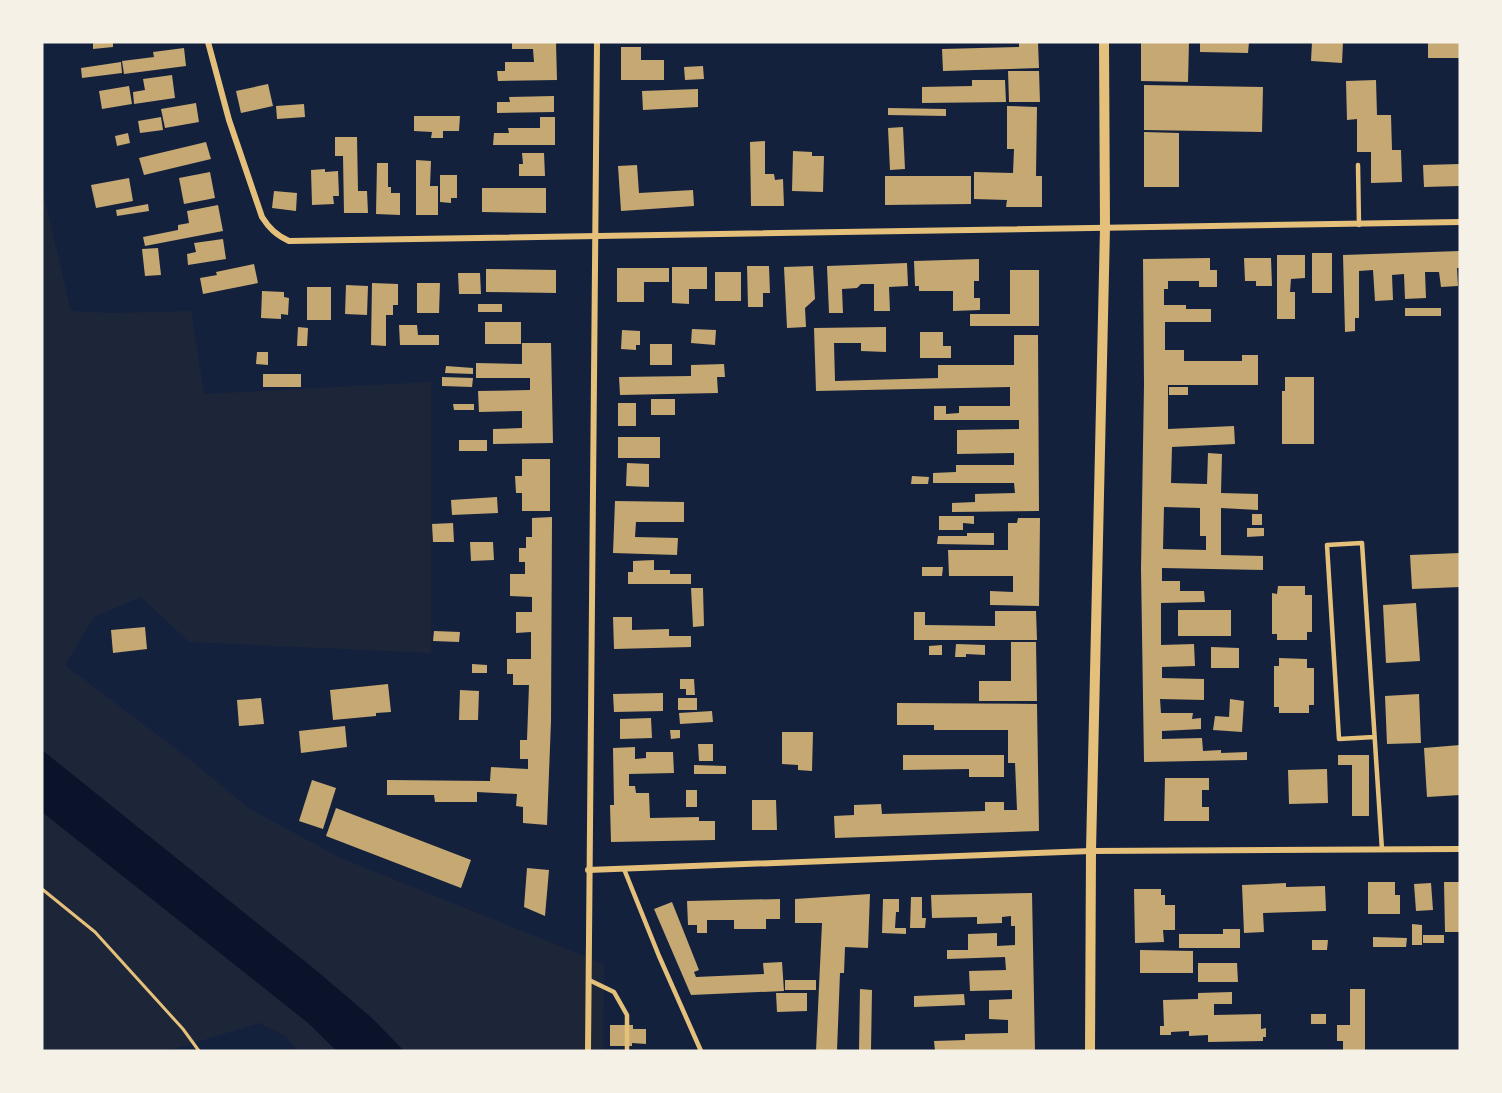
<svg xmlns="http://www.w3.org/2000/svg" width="1502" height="1093" font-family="Inter,sans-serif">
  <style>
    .green { fill: #1d2539 }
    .water { fill: #0b132b }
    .building { fill: #c6a872; fill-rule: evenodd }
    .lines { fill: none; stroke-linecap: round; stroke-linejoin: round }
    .path { stroke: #e5c07b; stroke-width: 3 }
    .service { stroke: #e5c07b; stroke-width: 4.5 }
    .minor { stroke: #e5c07b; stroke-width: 6 }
    .tertiary { stroke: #e5c07b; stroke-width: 10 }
  </style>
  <rect width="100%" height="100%" fill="#14213d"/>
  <!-- green -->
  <g class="green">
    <polygon points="42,188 71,311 113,313 191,311 204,394 431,382 431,653 189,642 141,597 94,617 65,665 179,751 250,809 341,858 604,964 603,1051 404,1051 373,1019 318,972 42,750"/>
    <polygon points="42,812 307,1022 337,1051 298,1051 286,1036 259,1023 168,1051 42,1051"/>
  </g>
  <!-- water -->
  <polygon class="water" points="42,750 318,972 373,1019 404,1051 337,1051 307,1022 42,812"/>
  <!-- building -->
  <g class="building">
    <polygon points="93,42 113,42 113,47 93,49"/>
    <polygon points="512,42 556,42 557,80 498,81 497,71 505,71 505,62 534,62 533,49 512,49"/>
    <polygon points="1019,42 1038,42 1039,68 943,71 942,49 1019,47"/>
    <polygon points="1141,42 1189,42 1188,82 1141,81"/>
    <polygon points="1200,42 1249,42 1248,53 1200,52"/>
    <polygon points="1312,42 1343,42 1342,63 1311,61"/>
    <rect x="1428" y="42" width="32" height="16"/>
    <polygon points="621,47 641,47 641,60 664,60 664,80 621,80"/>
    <polygon points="184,48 186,66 124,74 122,61 154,57 153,52"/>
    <polygon points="121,62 122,73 82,78 81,68"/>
    <polygon points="703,66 704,79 685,80 684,67"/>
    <polygon points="1008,71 1039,71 1040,102 1009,102"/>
    <polygon points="172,75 175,98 134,104 133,92 145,90 143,79"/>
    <polygon points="972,80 1005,80 1006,102 922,103 922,87 972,86"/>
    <polygon points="1376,80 1377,115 1391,115 1392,150 1401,150 1402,182 1371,183 1371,152 1357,152 1357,119 1347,120 1346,81"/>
    <polygon points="268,84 273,106 241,113 236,91"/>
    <polygon points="1144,85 1263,87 1262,132 1144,130"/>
    <polygon points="129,86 132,104 102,109 99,91"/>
    <polygon points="698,89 698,107 643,110 642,91"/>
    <polygon points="554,96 554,112 497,113 497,102 510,102 509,97"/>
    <polygon points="196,103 199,122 165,128 161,109"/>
    <polygon points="304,104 305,117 277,119 276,106"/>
    <polygon points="1007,106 1037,107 1036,176 1042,176 1042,207 1006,207 1007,200 974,199 974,172 1013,173 1014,149 1007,149"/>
    <polygon points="888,108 946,109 946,116 888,115"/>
    <polygon points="414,116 460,116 459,131 443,131 443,138 431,138 432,132 414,131"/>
    <polygon points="161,117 163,130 140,133 138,121"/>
    <polygon points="540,117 555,117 555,145 493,145 494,133 509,133 508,128 540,128"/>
    <polygon points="903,127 905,169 890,170 888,128"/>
    <polygon points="1144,132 1179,133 1179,187 1144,187"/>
    <polygon points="128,133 130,143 117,146 115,136"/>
    <polygon points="335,137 357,137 358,191 367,191 368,213 344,213 343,156 335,156"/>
    <polygon points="765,141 765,174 774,174 775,180 783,179 784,206 751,206 750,142"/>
    <polygon points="206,142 211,159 144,175 139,158"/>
    <polygon points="793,151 812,152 812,156 824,156 823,192 792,191"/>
    <polygon points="522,153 544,153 545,176 519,176 519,164 523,164"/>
    <polygon points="416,160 431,161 430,186 438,186 438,215 416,215"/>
    <polygon points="377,163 388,163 388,187 391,187 391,193 400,193 400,215 376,214"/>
    <polygon points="1460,164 1460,186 1424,187 1423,165"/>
    <polygon points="637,165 639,193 693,190 694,206 621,211 618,166"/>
    <polygon points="325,169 325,172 338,171 339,196 333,196 334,204 312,205 311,170"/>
    <polygon points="210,172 215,198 184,204 179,178"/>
    <polygon points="440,175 457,175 457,198 451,198 451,203 440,202"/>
    <polygon points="885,176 971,176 971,204 885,205"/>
    <polygon points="129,178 133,201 96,208 91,185"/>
    <polygon points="482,188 546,188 546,213 482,212"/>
    <polygon points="274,191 297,193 296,211 272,208"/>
    <polygon points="148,204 149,211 117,216 116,210"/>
    <polygon points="218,205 223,231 145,246 143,237 178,230 178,225 189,223 187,211"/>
    <polygon points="223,239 226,259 188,265 187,254 196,252 194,243"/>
    <polygon points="158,248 161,275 145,276 142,249"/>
    <polygon points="1460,251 1460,268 1457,268 1458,286 1441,287 1439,272 1425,272 1426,298 1405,299 1404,274 1392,275 1393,300 1375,301 1373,270 1359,271 1359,318 1355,318 1355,331 1345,332 1343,255"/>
    <rect x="1312" y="253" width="20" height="40"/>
    <polygon points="1277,255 1305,255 1305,278 1291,279 1290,292 1295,292 1295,319 1277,319"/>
    <path d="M 1210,258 L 1210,270 L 1217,270 L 1217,287 L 1199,287 L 1199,281 L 1168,281 L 1168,289 L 1164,289 L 1164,305 L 1186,305 L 1186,309 L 1211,309 L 1211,322 L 1165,322 L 1165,350 L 1184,350 L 1184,361 L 1242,361 L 1242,355 L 1258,355 L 1258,385 L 1168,385 L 1168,429 L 1234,426 L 1235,444 L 1172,447 L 1171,483 L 1207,484 L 1208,453 L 1222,454 L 1221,493 L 1258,494 L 1258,510 L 1221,508 L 1221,555 L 1263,556 L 1263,570 L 1162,568 L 1162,581 L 1180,581 L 1180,591 L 1204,591 L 1205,602 L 1161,603 L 1161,645 L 1194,644 L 1195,666 L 1162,667 L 1162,678 L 1204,679 L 1204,700 L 1160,699 L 1161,713 L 1193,713 L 1192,719 L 1201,718 L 1201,729 L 1162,731 L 1162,739 L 1202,738 L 1203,751 L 1221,750 L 1221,753 L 1247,752 L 1247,760 L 1144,762 L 1141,569 L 1144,385 L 1143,259 ZM 1164,507 L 1200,508 L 1200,536 L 1206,536 L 1206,550 L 1163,549 Z"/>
    <polygon points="1244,258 1271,258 1272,286 1256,286 1256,281 1245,281"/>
    <polygon points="979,259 979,281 974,281 974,298 980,298 980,310 953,311 953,291 919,291 919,286 915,286 914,261"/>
    <polygon points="907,263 908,286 889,287 890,311 874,311 874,284 861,284 857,288 842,289 843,313 829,313 827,266"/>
    <polygon points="254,264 258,283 203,294 200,278 217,275 216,272"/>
    <polygon points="747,266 769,266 770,293 763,293 763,307 748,307"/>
    <polygon points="813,266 815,299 805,308 806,327 787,328 784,267"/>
    <polygon points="672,267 707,267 707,289 689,289 689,304 672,303"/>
    <polygon points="617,268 669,268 669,282 644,282 644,302 617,302"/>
    <polygon points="486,269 556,270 556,293 486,292"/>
    <polygon points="1010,270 1039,270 1039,326 970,326 970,314 1010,314"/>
    <rect x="715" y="272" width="26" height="29"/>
    <polygon points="458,273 480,273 481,294 459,294"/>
    <polygon points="372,283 398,284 398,305 393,305 393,315 386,315 386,346 371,345"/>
    <polygon points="417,283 440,283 439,313 417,313"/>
    <polygon points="346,285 368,286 367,315 345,314"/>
    <rect x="307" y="287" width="24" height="33"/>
    <polygon points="262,291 284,292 284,297 289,298 288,315 281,314 281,319 261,318"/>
    <rect x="478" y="304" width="24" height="8"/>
    <rect x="1405" y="308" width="36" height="8"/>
    <rect x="485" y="322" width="36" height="22"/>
    <polygon points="399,325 417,325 418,335 439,335 439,345 400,345"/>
    <polygon points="298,327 308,328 307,346 297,346"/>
    <polygon points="886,327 886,352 861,351 861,343 834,343 835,381 938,378 938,365 1014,365 1014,335 1038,335 1039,511 952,512 952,503 975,502 975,494 1015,493 1014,483 933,483 933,473 956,472 956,465 1014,465 1014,453 957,454 957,430 1019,429 1019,420 934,420 934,406 946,406 946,414 959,413 959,406 1010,406 1010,387 816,391 814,328"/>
    <polygon points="692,329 716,330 715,345 691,343"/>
    <polygon points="622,330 640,331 640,345 636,345 636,350 621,349"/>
    <polygon points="920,332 943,332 943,346 951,346 951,358 920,358"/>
    <polygon points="522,343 551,343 553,443 493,444 493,429 522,428 522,411 479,412 478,391 530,390 530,378 476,378 476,363 522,364"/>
    <rect x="650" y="344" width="22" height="21"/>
    <polygon points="257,352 268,352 268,365 256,364"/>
    <polygon points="724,364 725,377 717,377 718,393 620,395 619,377 691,376 691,365"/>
    <polygon points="446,366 473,368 473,374 445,373"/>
    <rect x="263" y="374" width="38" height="13"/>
    <polygon points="442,377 473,378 472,387 442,386"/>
    <polygon points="1285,377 1314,377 1314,444 1282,444 1282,391 1285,391"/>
    <rect x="1169" y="387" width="19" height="8"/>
    <rect x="651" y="399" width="24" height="16"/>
    <rect x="618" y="403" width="18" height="23"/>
    <polygon points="453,404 474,404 474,410 454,410"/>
    <rect x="618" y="437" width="42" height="21"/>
    <rect x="459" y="440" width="28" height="11"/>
    <polygon points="522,459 550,459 550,511 522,511 522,493 516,493 515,476 522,476"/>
    <polygon points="627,463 649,464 649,487 626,486"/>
    <polygon points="912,476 929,477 928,484 911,484"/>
    <polygon points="497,497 498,513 452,515 451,500"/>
    <polygon points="615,501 684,502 684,522 636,522 635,537 678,538 677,555 613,553"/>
    <rect x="1252" y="514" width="10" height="11"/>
    <polygon points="939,516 974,516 974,524 963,523 963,530 939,530"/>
    <polygon points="552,517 551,721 547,825 523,823 523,807 516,806 517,794 477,792 477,802 435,802 434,795 387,795 387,780 490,781 491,767 528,769 528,759 520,759 520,740 527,740 529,685 513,685 513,674 507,674 507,659 531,659 531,632 516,633 516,612 532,612 532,597 510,596 510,574 525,574 525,562 519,562 519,548 526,548 526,537 532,537 532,518"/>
    <polygon points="1018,518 1040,518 1039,606 990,605 990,591 1013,592 1013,576 949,576 948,550 1008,550 1008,523 1017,523"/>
    <polygon points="453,523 454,542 433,542 432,524"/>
    <polygon points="1247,528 1264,528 1264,536 1247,537"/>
    <polygon points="967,533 994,533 994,545 937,544 938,536 967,536"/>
    <polygon points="470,542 493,542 494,560 471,561"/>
    <polygon points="1460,553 1460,587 1412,589 1410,555"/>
    <polygon points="654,560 654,570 670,570 670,574 691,574 691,584 628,584 628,572 633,572 633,561"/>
    <polygon points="922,567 943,567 942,576 922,576"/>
    <polygon points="1278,586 1305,586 1305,595 1312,595 1312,632 1307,632 1307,640 1277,640 1277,634 1272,634 1272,593 1277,594"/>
    <polygon points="691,588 703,588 704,626 693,627"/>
    <polygon points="1416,603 1420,661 1386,663 1383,605"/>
    <rect x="1178" y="610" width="53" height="26"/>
    <polygon points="995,611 1036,611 1037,640 914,640 914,612 925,612 925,625 995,626"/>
    <polygon points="613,617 632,617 632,630 669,629 669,636 691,636 691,647 614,649"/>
    <polygon points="145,627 147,649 113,653 111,630"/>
    <polygon points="434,631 460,632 459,642 433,641"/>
    <polygon points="1011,642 1036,642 1037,701 979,701 979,681 1011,681"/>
    <polygon points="956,644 985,645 985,655 966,654 966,657 955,657"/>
    <polygon points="942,645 942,655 929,655 929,646"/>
    <polygon points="1211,647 1239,648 1239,668 1211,668"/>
    <polygon points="1279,658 1307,659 1307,668 1314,668 1314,705 1309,705 1309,713 1279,713 1279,707 1274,707 1274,666 1279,666"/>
    <polygon points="472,664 487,665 487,673 472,673"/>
    <polygon points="680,679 694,679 695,695 686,695 686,689 680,689"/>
    <polygon points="388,684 391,712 376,713 376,716 333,720 330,690"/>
    <polygon points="460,690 479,691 478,720 459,720"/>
    <polygon points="663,693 663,711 614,712 613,694"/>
    <polygon points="1419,694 1421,743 1387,744 1385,696"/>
    <polygon points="261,698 264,724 239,726 237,700"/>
    <rect x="678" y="698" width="19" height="12"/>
    <polygon points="1230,699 1244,701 1242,732 1213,730 1215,716 1229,717"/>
    <polygon points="897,703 1037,704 1039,831 835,838 834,816 854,815 854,805 881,804 882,814 985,811 985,802 1004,802 1004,810 1017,810 1015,763 1008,763 1008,730 934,730 934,725 897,725"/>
    <polygon points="712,711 713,722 680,724 679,713"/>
    <polygon points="651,718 652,738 620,739 620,719"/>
    <polygon points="345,726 347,747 301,753 299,731"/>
    <polygon points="670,730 680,730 680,738 671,739"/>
    <polygon points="782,732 813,732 812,771 798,770 798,765 782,764"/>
    <polygon points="698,744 713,744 713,761 699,761"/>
    <polygon points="1460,745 1460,795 1427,797 1424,748"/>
    <polygon points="635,747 635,759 646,758 646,752 673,752 674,773 629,774 629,786 635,786 636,793 649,793 650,818 699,817 699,821 715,821 715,840 611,842 610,805 614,805 613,748"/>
    <polygon points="903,755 1004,755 1004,777 969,777 969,769 903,770"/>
    <polygon points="1338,755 1369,755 1369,816 1352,816 1352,765 1338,765"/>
    <polygon points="694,765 726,766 726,774 694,774"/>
    <polygon points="1327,769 1328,803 1289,804 1288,770"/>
    <polygon points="1165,778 1209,778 1209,790 1202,790 1202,807 1209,807 1209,821 1164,821"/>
    <polygon points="312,780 336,788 323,829 299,821"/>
    <rect x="686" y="790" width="11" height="17"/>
    <polygon points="752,800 776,800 777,830 752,830"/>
    <polygon points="336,808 471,860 461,888 326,836"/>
    <polygon points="527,868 549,870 545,916 524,907"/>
    <polygon points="1368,882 1395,882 1395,895 1400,895 1400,914 1368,914"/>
    <polygon points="1444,882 1460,882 1460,932 1445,932"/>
    <polygon points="1286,883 1286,887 1325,886 1326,911 1263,913 1264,932 1244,933 1242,885"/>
    <polygon points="1431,883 1433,910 1416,911 1414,884"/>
    <polygon points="1134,889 1161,889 1161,895 1165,895 1165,905 1175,905 1175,930 1163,930 1164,942 1135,943"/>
    <polygon points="1032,893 1035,1051 935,1051 934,1041 965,1040 965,1034 1008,1033 1008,1020 989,1019 989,1000 1012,999 1012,990 970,991 969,971 1006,970 1005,957 947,959 947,950 968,950 968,934 997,933 997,946 1015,945 1015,926 1011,926 1011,916 1002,917 1002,923 977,924 977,917 932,918 931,895"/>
    <polygon points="870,894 868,948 845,947 844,973 840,973 837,1051 816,1051 822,923 795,923 795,899"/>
    <polygon points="911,897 922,897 922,918 926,918 925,928 910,928"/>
    <polygon points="780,899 780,919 766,919 766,929 734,929 734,920 707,920 707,933 697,933 697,925 688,925 687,901"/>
    <polygon points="883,899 899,899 899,912 896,912 895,928 906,928 906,934 882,933"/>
    <polygon points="672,902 699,970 694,972 696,977 764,974 763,963 782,962 784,991 691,995 654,909"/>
    <polygon points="1412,924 1422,925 1422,945 1412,945"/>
    <polygon points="1223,929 1240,929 1240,948 1179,948 1179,934 1223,934"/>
    <rect x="1423" y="935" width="21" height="8"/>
    <polygon points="1373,937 1407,938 1406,947 1373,947"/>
    <polygon points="1312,940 1328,940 1327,950 1312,950"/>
    <polygon points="1140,950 1193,951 1193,973 1140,973"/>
    <polygon points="1198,963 1237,963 1238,982 1198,982"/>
    <rect x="785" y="980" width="31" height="10"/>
    <polygon points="860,989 872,990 871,1050 859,1050"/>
    <polygon points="1350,989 1365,989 1365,1051 1343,1051 1343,1041 1337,1041 1337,1025 1350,1025"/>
    <polygon points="1232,992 1232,1004 1214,1004 1214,1015 1261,1014 1261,1029 1266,1028 1266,1037 1263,1037 1263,1041 1208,1042 1208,1035 1189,1036 1189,1031 1171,1032 1171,1035 1160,1035 1160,1026 1164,1026 1163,1000 1198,999 1198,993"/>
    <polygon points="776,993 807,993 807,1011 777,1012"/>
    <polygon points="964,994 965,1005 914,1007 914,996"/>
    <rect x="1311" y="1014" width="15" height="10"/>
    <polygon points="610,1025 633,1025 633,1029 646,1029 646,1044 632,1043 632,1046 610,1046"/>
  </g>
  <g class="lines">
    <!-- path -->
    <polyline class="path" points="42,889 95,932 183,1029 199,1051"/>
    <!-- service -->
    <g class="service">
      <polyline points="1358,165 1359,225"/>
      <polyline points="1374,737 1339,739 1327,545 1362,543 1382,850"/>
      <polyline points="624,869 659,956 701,1051"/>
      <polyline points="589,980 614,992 627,1015 627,1051"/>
    </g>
    <!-- minor -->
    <g class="minor">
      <path d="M 208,42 L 229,120 L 262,217 C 269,228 276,235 289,241 L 1460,222"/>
      <polyline points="588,870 1091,851 1460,849"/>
      <polyline points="588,1051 597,42"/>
    </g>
    <!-- tertiary -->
    <polyline class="tertiary" points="1090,1051 1091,851 1105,228 1104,42"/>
  </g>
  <!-- border -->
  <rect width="1502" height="1093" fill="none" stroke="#f6f1e7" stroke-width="87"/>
</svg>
